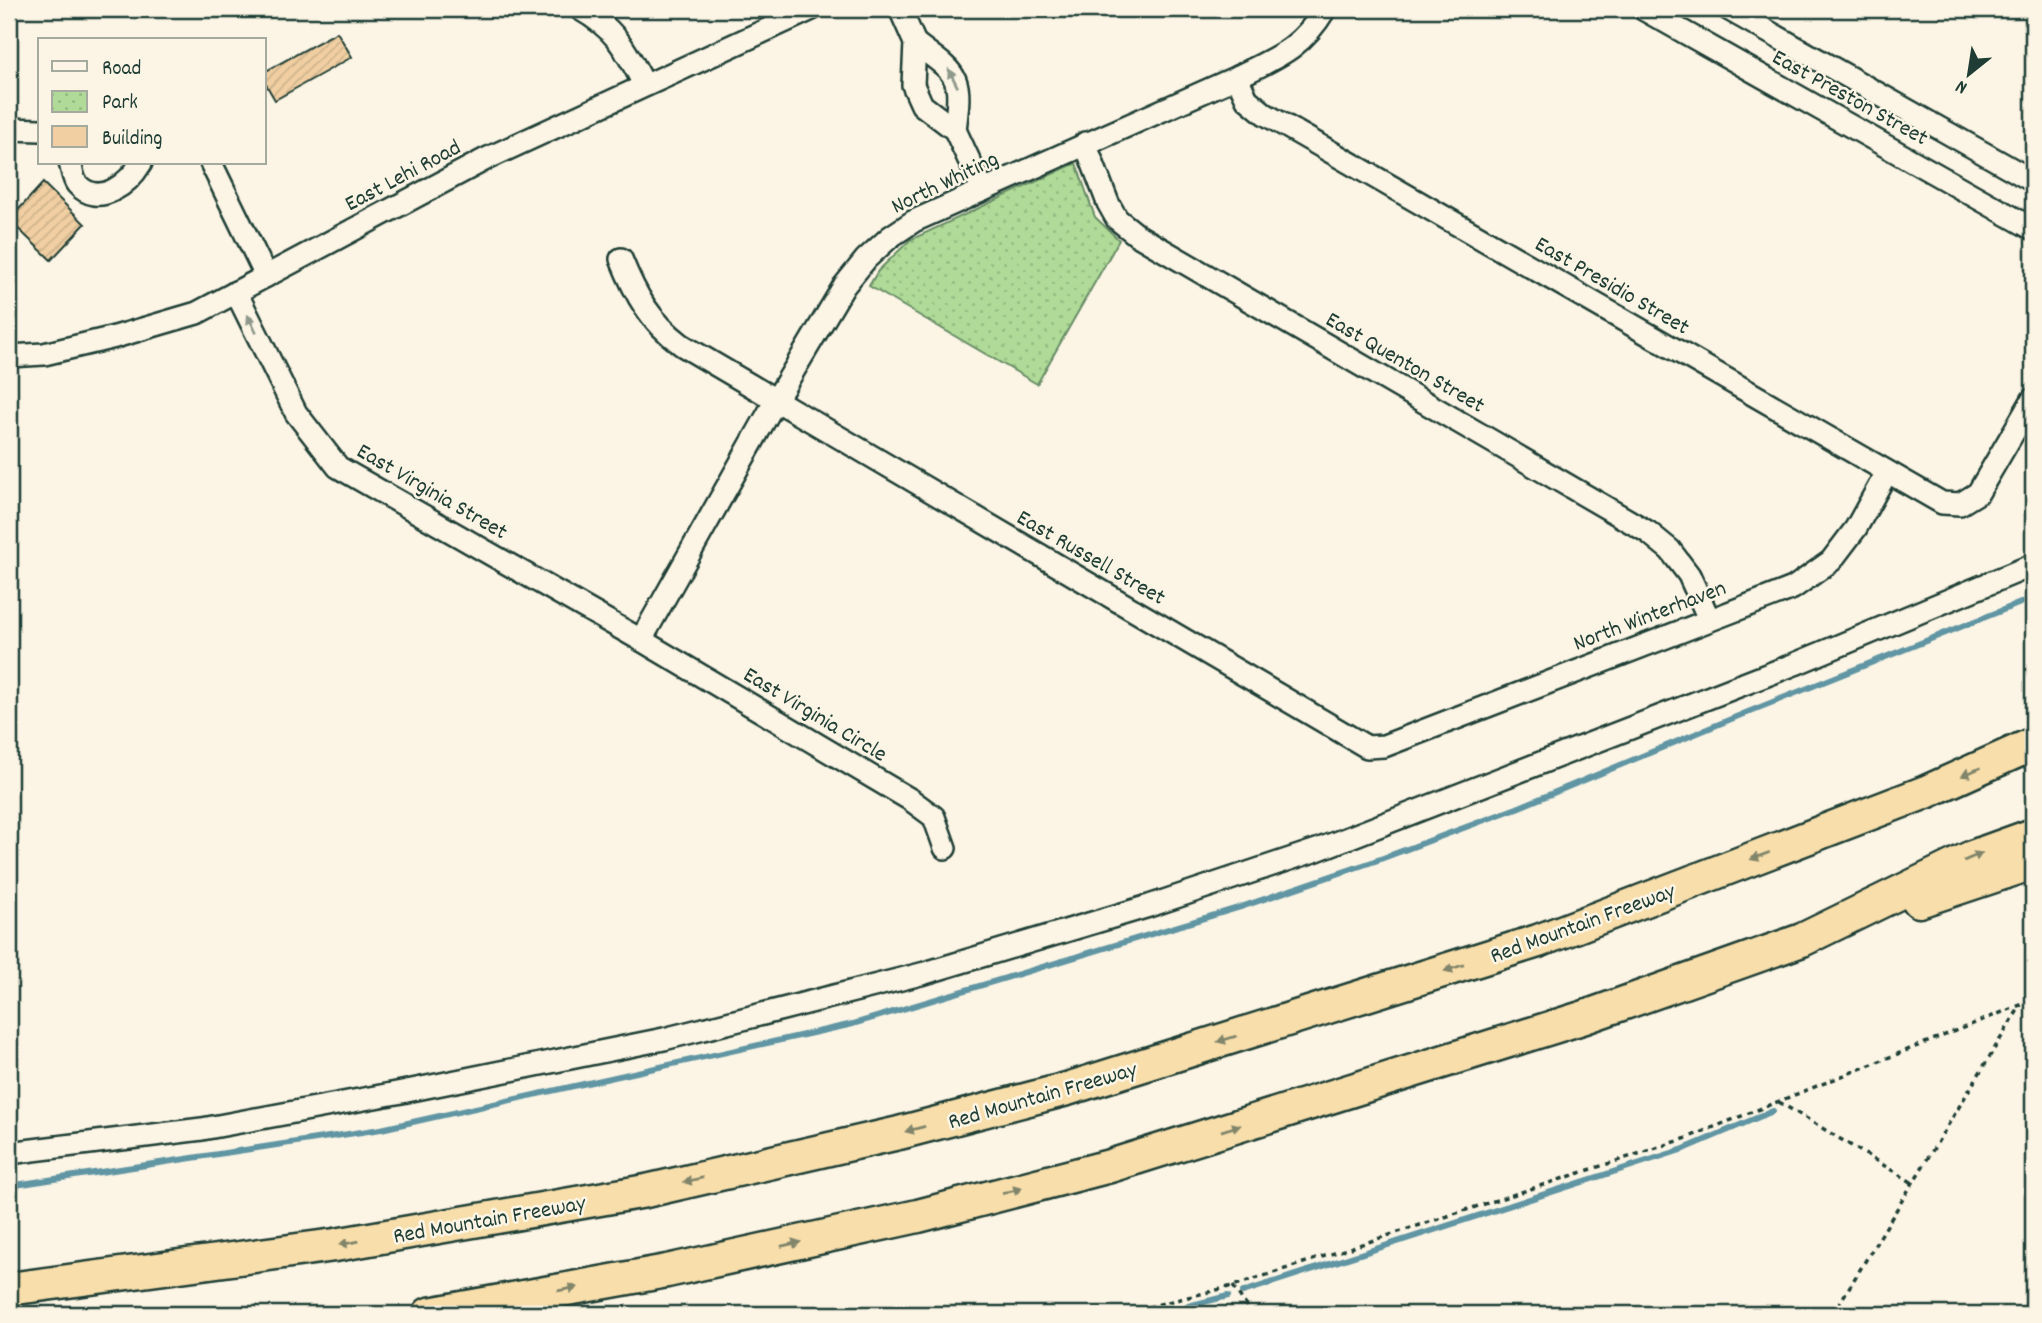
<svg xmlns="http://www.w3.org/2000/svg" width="2042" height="1323" font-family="Dekko,sans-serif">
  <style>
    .park { fill: url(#park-dots); stroke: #678c66; stroke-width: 2 }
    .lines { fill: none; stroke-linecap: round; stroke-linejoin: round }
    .stream { stroke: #6095a3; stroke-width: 6 }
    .building { fill: url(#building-hatch); stroke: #1f3d34; stroke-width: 2 }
    .minor-casing { stroke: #1f3d34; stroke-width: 26 }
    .highway-casing { stroke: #1f3d34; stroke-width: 37 }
    .path { stroke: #1f3d34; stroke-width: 3.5; stroke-dasharray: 5 5; stroke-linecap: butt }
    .minor { stroke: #fcf5e5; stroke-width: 21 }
    .highway { stroke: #f8deab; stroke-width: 32 }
    .oneway { fill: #8e998c }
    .oneway2 { fill: #81856a }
    .labels { text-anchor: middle; stroke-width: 5; stroke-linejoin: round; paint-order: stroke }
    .street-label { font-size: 23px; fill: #1f3d34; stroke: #fcf5e5 }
  </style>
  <defs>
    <pattern id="park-dots" width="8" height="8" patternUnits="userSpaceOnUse" patternTransform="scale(1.75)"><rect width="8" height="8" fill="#afda97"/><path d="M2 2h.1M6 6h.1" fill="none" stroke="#96bc83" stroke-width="1.8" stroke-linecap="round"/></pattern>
    <pattern id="building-hatch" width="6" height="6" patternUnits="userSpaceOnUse" patternTransform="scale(1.75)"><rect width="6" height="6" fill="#f1cfa2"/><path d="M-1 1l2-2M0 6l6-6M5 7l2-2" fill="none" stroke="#ceb38c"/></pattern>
  </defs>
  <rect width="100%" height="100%" fill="#fcf5e5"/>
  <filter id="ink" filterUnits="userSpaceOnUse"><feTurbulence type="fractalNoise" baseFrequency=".0143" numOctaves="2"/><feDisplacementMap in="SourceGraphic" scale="14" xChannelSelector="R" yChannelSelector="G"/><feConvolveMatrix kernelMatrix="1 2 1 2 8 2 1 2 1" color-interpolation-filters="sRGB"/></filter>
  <g filter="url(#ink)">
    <!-- park -->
    <polygon class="park" points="1076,163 1095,217 1119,240 1037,384 869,286 878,271 910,240"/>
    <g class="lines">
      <!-- stream -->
      <g class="stream">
        <polyline points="9,1186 381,1129 853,1024 1241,907 1375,861 1517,808 1748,712 2033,598"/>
        <polyline points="1243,1292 1684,1149 1773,1111"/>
        <polyline points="1156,1314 1228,1296"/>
      </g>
    </g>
    <!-- building -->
    <g class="building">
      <polygon points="337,32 352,57 275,100 264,81 264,72"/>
      <polygon points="43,183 85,224 51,260 9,220"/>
    </g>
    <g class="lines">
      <!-- minor casing -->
      <g class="minor-casing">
        <g id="minor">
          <path d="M 580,9 C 617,30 625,49 644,84"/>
          <polyline points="900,9 915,43 913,85 922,105 955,130 983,190"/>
          <polyline points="1643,9 2033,229"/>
          <polyline points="1728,9 2033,181"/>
          <path d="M 915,43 C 959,76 962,74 955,130"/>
          <polyline points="1237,77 1247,99 1265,114 1942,503 1960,504 1978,493 2033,399"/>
          <polyline points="9,129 40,130"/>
          <polyline points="1085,143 1108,203 1117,219 1137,235 1648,532 1670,550 1689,575 1709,619"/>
          <path d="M 70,163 C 72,169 73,179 77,184 C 99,209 129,183 141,163"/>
          <polyline points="211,163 266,276"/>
          <path d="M 621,259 C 636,296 649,320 682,345 L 1367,747 L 1384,746 L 1793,588 L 1831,561 L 1856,528 L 1887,472"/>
          <polyline points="236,292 296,413 338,467 641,640 911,800 934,817 945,848"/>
          <polyline points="9,356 44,354 115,337 197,313 486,159 812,9"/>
          <path d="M 641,640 L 776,400 L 844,286 L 866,259 L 890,237 L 914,221 L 1237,77 C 1277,57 1301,49 1325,9"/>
          <polyline points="9,1153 202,1129 402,1092 664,1039 925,973 1149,906 1317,850 1795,664 2033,565"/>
        </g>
      </g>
      <!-- highway casing -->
      <g class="highway-casing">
        <g id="highway">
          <polyline points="1919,901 2033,863"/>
          <polyline points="9,1289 335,1245 646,1191 899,1133 1067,1089 1538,941 1926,792 2033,744"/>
          <polyline points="429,1314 667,1271 918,1216 1110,1166 1585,1017 1802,940 1972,857 2033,835"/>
        </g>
      </g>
      <!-- path -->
      <g class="path">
        <polyline points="1779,1102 1913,1183"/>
        <polyline points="1233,1286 1252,1314"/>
        <polyline points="1119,1314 1233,1286 1684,1139 2033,1000"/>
        <polyline points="1833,1314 2021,1005"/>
      </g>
      <!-- minor -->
      <use href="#minor" class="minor"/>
      <!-- highway -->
      <use href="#highway" class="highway"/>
    </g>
    <!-- one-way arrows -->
    <defs><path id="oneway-solid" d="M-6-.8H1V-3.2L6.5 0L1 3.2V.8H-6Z" transform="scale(1.75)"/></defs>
    <g class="oneway">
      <use href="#oneway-solid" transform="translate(953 78) rotate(-117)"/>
      <use href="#oneway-solid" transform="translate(252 324) rotate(-116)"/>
    </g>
    <g class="oneway2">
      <use href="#oneway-solid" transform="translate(1971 772) rotate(156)"/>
      <use href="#oneway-solid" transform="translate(1760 856) rotate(159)"/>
      <use href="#oneway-solid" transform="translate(1973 857) rotate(-23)"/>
      <use href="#oneway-solid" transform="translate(1454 968) rotate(162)"/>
      <use href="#oneway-solid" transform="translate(1227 1039) rotate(163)"/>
      <use href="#oneway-solid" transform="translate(1231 1128) rotate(-17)"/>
      <use href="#oneway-solid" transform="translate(915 1129) rotate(165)"/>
      <use href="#oneway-solid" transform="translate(693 1180) rotate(167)"/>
      <use href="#oneway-solid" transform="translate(1012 1191) rotate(-15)"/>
      <use href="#oneway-solid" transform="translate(349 1243) rotate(170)"/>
      <use href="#oneway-solid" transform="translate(791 1244) rotate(-13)"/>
      <use href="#oneway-solid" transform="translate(568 1289) rotate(-10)"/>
    </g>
  </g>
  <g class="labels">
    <!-- street labels -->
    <g class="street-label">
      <text transform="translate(1851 96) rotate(29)" y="8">East Preston Street</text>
      <text transform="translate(402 174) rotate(-28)" y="8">East Lehi Road</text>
      <text transform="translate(944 181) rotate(-26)" y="8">North Whiting</text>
      <text transform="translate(1613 284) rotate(30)" y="8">East Presidio Street</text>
      <text transform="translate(1406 361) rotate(30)" y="8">East Quenton Street</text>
      <text transform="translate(433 490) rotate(30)" y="8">East Virginia Street</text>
      <text transform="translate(1092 556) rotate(30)" y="8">East Russell Street</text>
      <text transform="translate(1649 614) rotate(-21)" y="8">North Winterhaven</text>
      <text transform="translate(816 713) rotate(31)" y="8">East Virginia Circle</text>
      <text transform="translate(1582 922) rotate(-20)" y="8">Red Mountain Freeway</text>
      <text transform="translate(1042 1094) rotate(-16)" y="8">Red Mountain Freeway</text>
      <text transform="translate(489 1218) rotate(-10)" y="8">Red Mountain Freeway</text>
    </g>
  </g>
  <!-- margin -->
  <rect width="2042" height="1323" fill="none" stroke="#fcf5e5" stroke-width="35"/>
  <rect x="18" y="18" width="2007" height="1288" fill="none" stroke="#1f3d34" stroke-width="2.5" filter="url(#ink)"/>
  <!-- legend -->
  <rect x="38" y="38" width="228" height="126" fill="#fcf5e5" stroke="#a4ab9e" stroke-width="2"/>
  <rect x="52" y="61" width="35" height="10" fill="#fcf5e5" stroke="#a4ab9e" stroke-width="2"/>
  <text x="102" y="74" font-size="21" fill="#1f3d34">Road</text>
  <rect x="52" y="91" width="35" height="21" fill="url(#park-dots)" stroke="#a4ab9e" stroke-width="2"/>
  <text x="102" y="108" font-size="21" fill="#1f3d34">Park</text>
  <rect x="52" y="126" width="35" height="21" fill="#f1cfa2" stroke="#a4ab9e" stroke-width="2"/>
  <text x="102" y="144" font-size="21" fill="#1f3d34">Building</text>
  <!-- north arrow -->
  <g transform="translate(1969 74) rotate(210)" stroke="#fcf5e5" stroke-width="5" paint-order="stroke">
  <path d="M0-5L12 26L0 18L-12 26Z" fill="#1f3d34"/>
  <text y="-10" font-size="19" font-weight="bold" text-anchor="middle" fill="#1f3d34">N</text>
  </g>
</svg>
